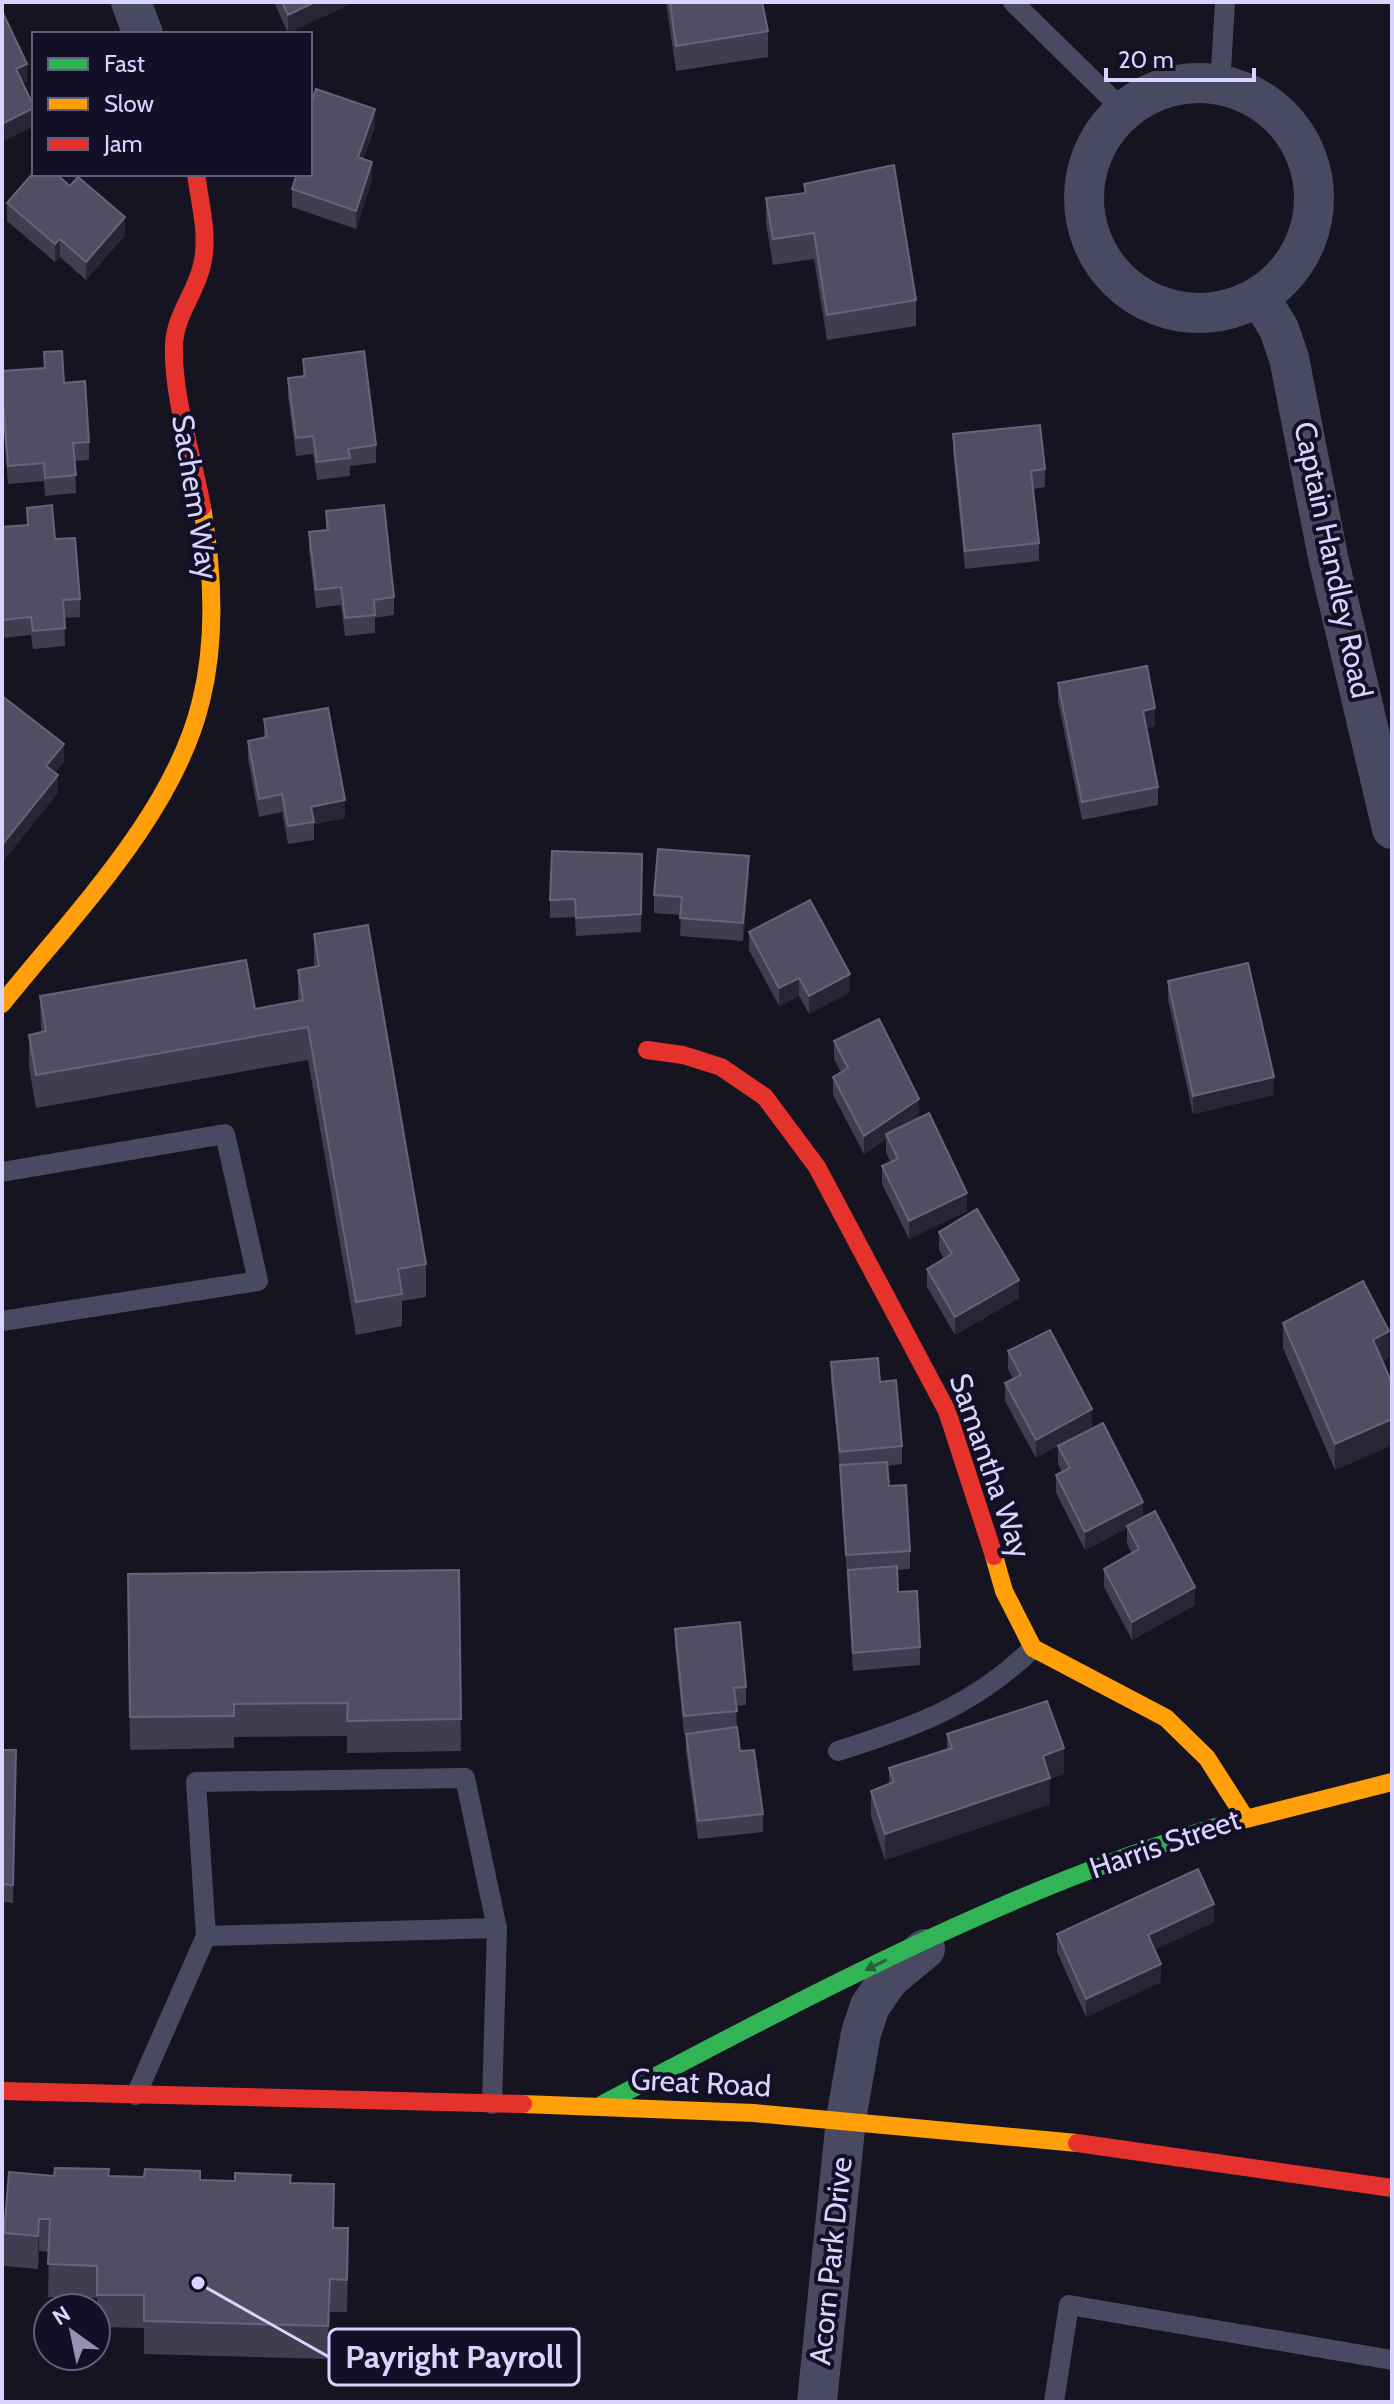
<svg xmlns="http://www.w3.org/2000/svg" width="1394" height="2404" font-family="Cabin,sans-serif">
  <style>
    .lines { fill: none; stroke-linecap: round; stroke-linejoin: round }
    .lane { stroke: #4a4962; stroke-width: 20 }
    .street { stroke: #4a4962; stroke-width: 40 }
    .fast { stroke: #30b455; stroke-width: 18 }
    .slow { stroke: #ff9f0a; stroke-width: 18 }
    .jam { stroke: #e5322d; stroke-width: 18 }
    .wall { fill: #403d50 }
    .shaded-wall { fill: #282635 }
    .building { fill: #504e63; stroke: #66637b; stroke-width: 2 }
    .oneway { fill: #22623e }
    .labels { text-anchor: middle; stroke-width: 8; stroke-linejoin: round; paint-order: stroke }
    .street-label { font-size: 30px; fill: #d9d4ff; stroke: #130f26 }
    .leader { fill: none; stroke: #d9d4ff; stroke-width: 3 }
    .callout-dot { fill: #d9d4ff; stroke: #130f26; stroke-width: 3 }
    .callout { fill: #130f26; stroke: #d9d4ff; stroke-width: 3 }
    .callout-label { font-size: 32px; text-anchor: middle; font-weight: bold; fill: #d9d4ff }
  </style>
  <rect width="100%" height="100%" fill="#161421"/>
  <g class="lines">
    <!-- lane -->
    <g class="lane">
      <polyline points="1013,2 1124,111"/>
      <polyline points="1220,86 1225,2"/>
      <polyline points="2,1172 225,1134 258,1281 2,1321"/>
      <path d="M 838,1751 C 914,1727 974,1706 1033,1648"/>
      <polyline points="206,1936 497,1928"/>
      <polyline points="136,2095 206,1936 196,1782 465,1778 497,1928 492,2104"/>
      <polyline points="1054,2402 1069,2305 1392,2360"/>
    </g>
    <!-- street -->
    <g class="street">
      <polyline points="131,2 143,34"/>
      <circle cx="1199" cy="198" r="115"/>
      <polyline points="1259,296 1279,329 1289,358 1328,557 1392,829"/>
      <polyline points="817,2402 846,2119 861,2033 870,2006 889,1979 925,1949"/>
    </g>
    <!-- fast -->
    <path class="fast" d="M 603,2104 C 803,1999 1004,1890 1222,1825"/>
    <!-- slow -->
    <g class="slow">
      <path d="M 2,1004 C 73,915 174,814 201,701 C 217,637 213,571 202,507"/>
      <polyline points="994,1556 1004,1591 1033,1648 1166,1718 1207,1758 1244,1816"/>
      <polyline points="1222,1825 1392,1782"/>
      <polyline points="523,2104 754,2113 1077,2143"/>
    </g>
    <!-- jam -->
    <g class="jam">
      <path d="M 196,174 C 200,204 209,235 202,265 C 196,293 175,315 174,345 C 172,395 193,457 202,507"/>
      <polyline points="647,1050 683,1055 721,1067 765,1097 817,1167 947,1411 994,1556"/>
      <polyline points="2,2091 523,2104"/>
      <polyline points="1077,2143 1392,2188"/>
    </g>
  </g>
  <!-- wall -->
  <g class="wall">
    <polygon points="274,2 348,2 348,5 288,33"/>
    <polygon points="666,2 762,2 768,31 768,57 676,71"/>
    <polygon points="375,127 363,159 372,180 356,229 292,207 292,189"/>
    <polygon points="804,184 916,300 916,326 827,340 814,259 773,265 766,223 766,198 804,193"/>
    <polygon points="7,203 125,235 86,280 60,257 55,262 7,221"/>
    <polygon points="44,352 64,383 89,442 89,460 75,461 76,493 45,496 44,481 8,484 2,406 2,371 44,368"/>
    <polygon points="303,359 376,445 376,463 350,466 350,476 317,480 313,454 296,456 288,396 288,378 303,377"/>
    <polygon points="953,434 1045,469 1045,487 1033,489 1039,543 1039,561 965,569 953,452"/>
    <polygon points="27,508 55,539 80,599 80,617 64,618 65,646 33,649 31,635 2,638 2,527 27,525"/>
    <polygon points="326,511 394,597 394,615 375,618 375,633 345,636 341,605 316,608 309,550 309,532 326,530"/>
    <polygon points="1058,683 1155,726 1147,728 1158,787 1158,805 1082,820 1058,701"/>
    <polygon points="264,719 345,818 314,824 314,840 288,844 282,812 259,817 248,759 248,741 264,738"/>
    <polygon points="642,854 641,932 576,936 575,917 550,918 550,900"/>
    <polygon points="749,874 743,941 680,936 681,915 654,913 654,895"/>
    <polygon points="749,932 850,992 809,1014 799,996 779,1006 749,950"/>
    <polygon points="314,934 426,1264 426,1297 402,1301 402,1326 356,1335 308,1060 36,1108 29,1067 29,1035 41,1032 40,996 255,1009 298,1001 298,970 314,967"/>
    <polygon points="1168,981 1274,1095 1193,1114 1168,999"/>
    <polygon points="834,1041 919,1117 913,1121 967,1211 909,1239 882,1184 882,1166 890,1162 886,1152 886,1139 864,1154 833,1095 833,1077 841,1072 834,1059"/>
    <polygon points="939,1232 1019,1298 955,1335 927,1287 927,1269 944,1259 939,1250"/>
    <polygon points="1283,1323 1389,1357 1382,1361 1392,1383 1392,1445 1335,1470 1283,1348"/>
    <polygon points="1008,1351 1092,1427 1036,1458 1005,1401 1005,1383 1013,1379 1008,1369"/>
    <polygon points="831,1362 902,1446 902,1464 887,1466 889,1486 910,1551 910,1569 897,1570 898,1592 920,1647 920,1665 853,1671 840,1470 831,1380"/>
    <polygon points="1058,1446 1143,1518 1195,1605 1132,1640 1104,1587 1104,1569 1132,1553 1127,1544 1127,1528 1085,1550 1056,1493 1056,1475 1062,1472 1058,1464"/>
    <polygon points="459,1570 461,1751 347,1753 347,1736 234,1737 234,1748 130,1750 128,1607"/>
    <polygon points="675,1629 746,1687 746,1705 736,1706 737,1727 740,1751 763,1814 763,1832 698,1839 686,1752 686,1734 696,1732 684,1734 675,1647"/>
    <polygon points="947,1734 1064,1774 1050,1779 1050,1804 885,1860 871,1817 871,1791 889,1784 889,1768 947,1750"/>
    <polygon points="2,1750 16,1750 13,1903 2,1902"/>
    <polygon points="1214,1922 1154,1950 1161,1982 1086,2017 1057,1952 1057,1934"/>
    <polygon points="54,2176 109,2176 291,2183 334,2228 348,2261 347,2312 330,2312 328,2359 144,2354 144,2328 97,2327 97,2298 48,2297 49,2252 39,2251 38,2269 4,2266 4,2233"/>
  </g>
  <!-- shaded-wall -->
  <g class="shaded-wall">
    <polygon points="315,2 348,2 348,5 288,33 288,15"/>
    <polygon points="27,64 27,82 16,87 16,69"/>
    <polygon points="34,108 34,126 2,142 2,124"/>
    <polygon points="375,109 375,127 358,175 358,157"/>
    <polygon points="372,162 372,180 356,229 356,211"/>
    <polygon points="125,217 125,235 86,280 86,262"/>
    <polygon points="60,239 60,257 55,262 55,244"/>
    <polygon points="1155,708 1155,726 1143,729 1143,711"/>
    <polygon points="64,744 64,762 46,784 46,766"/>
    <polygon points="58,775 58,793 2,863 2,845"/>
    <polygon points="345,800 345,818 314,824 311,807"/>
    <polygon points="749,856 749,874 743,941 743,923"/>
    <polygon points="850,974 850,992 809,1014 809,996"/>
    <polygon points="799,978 799,996 779,1006 779,988"/>
    <polygon points="1274,1077 1274,1095 1193,1114 1193,1096"/>
    <polygon points="919,1099 919,1117 887,1138 886,1134 886,1139 864,1154 864,1136"/>
    <polygon points="967,1193 967,1211 909,1239 909,1221"/>
    <polygon points="1019,1280 1019,1298 955,1335 955,1317"/>
    <polygon points="1389,1331 1389,1357 1373,1366 1373,1340"/>
    <polygon points="1092,1409 1092,1427 1036,1458 1036,1440"/>
    <polygon points="1392,1419 1392,1445 1335,1470 1335,1444"/>
    <polygon points="1143,1502 1143,1520 1085,1550 1085,1532"/>
    <polygon points="1195,1587 1195,1605 1132,1640 1132,1622"/>
    <polygon points="1064,1748 1064,1774 1050,1779 1050,1804 885,1860 885,1834 1043,1756"/>
    <polygon points="1214,1904 1214,1922 1148,1953 1148,1935"/>
    <polygon points="1161,1964 1161,1982 1086,2017 1086,1999"/>
    <polygon points="39,2219 39,2251 38,2269 38,2236"/>
    <polygon points="330,2279 330,2312 328,2359 328,2326"/>
  </g>
  <!-- building -->
  <g class="building">
    <polygon points="282,2 315,2 288,15"/>
    <polygon points="670,2 762,2 768,31 676,46"/>
    <polygon points="2,11 27,64 16,69 34,107 34,108 2,124"/>
    <polygon points="316,89 375,109 358,157 372,162 356,211 292,189 297,174 310,174 310,106"/>
    <polygon points="894,165 916,300 827,315 814,233 773,239 766,198 806,193 804,184"/>
    <polygon points="34,172 34,174 56,174 70,186 78,177 125,217 86,262 60,239 55,244 7,203"/>
    <polygon points="62,351 64,383 85,381 89,442 73,443 76,475 45,478 44,463 8,466 2,388 2,371 45,368 44,352"/>
    <polygon points="364,351 376,445 348,449 350,458 317,462 313,436 296,438 288,378 305,376 303,359"/>
    <polygon points="1040,425 1045,469 1031,471 1039,543 965,551 953,434"/>
    <polygon points="52,505 55,539 75,538 80,599 63,600 65,628 33,631 31,617 2,620 2,527 28,525 27,508"/>
    <polygon points="384,505 394,597 374,600 375,615 345,618 341,587 316,590 309,532 328,530 326,511"/>
    <polygon points="1147,666 1155,708 1143,711 1158,787 1082,802 1058,683"/>
    <polygon points="2,696 64,744 46,766 58,775 2,845"/>
    <polygon points="328,708 345,800 311,807 314,822 288,826 282,794 259,799 248,741 267,737 264,719"/>
    <polygon points="658,849 749,856 743,923 680,918 682,897 654,895"/>
    <polygon points="552,851 642,854 641,914 576,918 575,899 550,900"/>
    <polygon points="810,900 850,974 809,996 799,978 779,988 749,932"/>
    <polygon points="368,925 426,1264 398,1269 402,1294 356,1302 308,1027 36,1075 29,1035 46,1031 40,996 246,960 255,1009 303,1000 298,970 319,966 314,934"/>
    <polygon points="1248,963 1274,1077 1193,1096 1168,981"/>
    <polygon points="879,1019 919,1099 864,1136 833,1077 848,1068 834,1041"/>
    <polygon points="929,1113 967,1193 909,1221 882,1166 898,1159 886,1134"/>
    <polygon points="977,1209 1019,1280 955,1317 927,1269 952,1254 939,1232"/>
    <polygon points="1363,1281 1389,1331 1373,1340 1392,1383 1392,1419 1335,1444 1283,1323"/>
    <polygon points="1050,1330 1092,1409 1036,1440 1005,1383 1021,1375 1008,1351"/>
    <polygon points="878,1358 880,1382 896,1380 902,1446 840,1452 831,1362"/>
    <polygon points="1103,1423 1143,1502 1085,1532 1056,1475 1070,1468 1058,1446"/>
    <polygon points="887,1462 889,1486 906,1485 910,1551 846,1555 840,1465"/>
    <polygon points="1155,1511 1195,1587 1132,1622 1104,1569 1139,1549 1127,1526"/>
    <polygon points="897,1566 898,1592 917,1591 920,1647 853,1653 848,1570"/>
    <polygon points="459,1570 461,1719 347,1721 348,1703 234,1704 234,1716 130,1717 128,1574"/>
    <polygon points="740,1622 746,1687 734,1688 737,1711 684,1716 675,1629"/>
    <polygon points="1047,1701 1064,1748 1043,1756 1050,1778 885,1834 871,1791 894,1782 889,1768 952,1748 947,1734"/>
    <polygon points="737,1727 740,1751 754,1750 763,1814 698,1821 686,1734"/>
    <polygon points="2,1750 16,1750 13,1885 2,1884"/>
    <polygon points="1198,1869 1214,1904 1148,1935 1161,1964 1086,1999 1057,1934"/>
    <polygon points="55,2168 109,2169 108,2176 144,2177 145,2169 200,2171 200,2180 235,2181 235,2173 291,2175 290,2183 334,2184 333,2228 348,2228 347,2280 330,2279 328,2326 144,2321 144,2295 97,2295 97,2266 48,2264 50,2219 39,2219 38,2236 4,2233 9,2172 54,2176"/>
  </g>
  <!-- one-way arrows -->
  <defs><path id="oneway-solid" d="M-6-.8H1V-3.2L6.5 0L1 3.2V.8H-6Z" transform="scale(2)"/></defs>
  <use class="oneway" href="#oneway-solid" transform="translate(876 1965) rotate(154)"/>
  <g class="labels">
    <!-- street labels -->
    <g class="street-label">
      <text transform="translate(195 497) rotate(81)" y="10">Sachem Way</text>
      <text transform="translate(1333 560) rotate(78)" y="10">Captain Handley Road</text>
      <text transform="translate(990 1466) rotate(71)" y="10">Samantha Way</text>
      <text transform="translate(1165 1844) rotate(-19)" y="10">Harris Street</text>
      <text transform="translate(701 2083) rotate(3)" y="10">Great Road</text>
      <text transform="translate(831 2261) rotate(-84)" y="10">Acorn Park Drive</text>
    </g>
  </g>
  <!-- callouts -->
  <path class="leader" d="M198 2283L329 2357"/>
  <circle class="callout-dot" cx="198" cy="2283" r="8"/>
  <rect class="callout" x="329" y="2329" width="250" height="56" rx="8"/>
  <g class="callout-label">
    <text x="454" y="2368">Payright Payroll</text>
  </g>
  <!-- border -->
  <rect width="1394" height="2404" fill="none" stroke="#d9d4ff" stroke-width="8"/>
  <!-- legend -->
  <rect x="32" y="32" width="280" height="144" fill="#130f26" stroke="#625e7d" stroke-width="2"/>
  <rect x="48" y="58" width="40" height="12" fill="#30b455" stroke="#625e7d" stroke-width="2"/>
  <text x="104" y="72" font-size="24" fill="#d9d4ff">Fast</text>
  <rect x="48" y="98" width="40" height="12" fill="#ff9f0a" stroke="#625e7d" stroke-width="2"/>
  <text x="104" y="112" font-size="24" fill="#d9d4ff">Slow</text>
  <rect x="48" y="138" width="40" height="12" fill="#e5322d" stroke="#625e7d" stroke-width="2"/>
  <text x="104" y="152" font-size="24" fill="#d9d4ff">Jam</text>
  <!-- north arrow -->
  <g transform="translate(72 2332) rotate(327)"><circle r="38" fill="#130f26" stroke="#625e7d" stroke-width="2"/>
  <path d="M0-6L14 30L0 20L-14 30Z" fill="#9591b1"/>
  <text y="-12" font-size="22" font-weight="bold" text-anchor="middle" fill="#d9d4ff">N</text>
  </g>
  <!-- scale -->
  <path d="M1106 68v12h148v-12" fill="none" stroke="#d9d4ff" stroke-width="4"/>
  <text x="1118" y="68" font-size="24" fill="#d9d4ff" stroke="#130f26" stroke-width="6" paint-order="stroke">20 m</text>
</svg>
